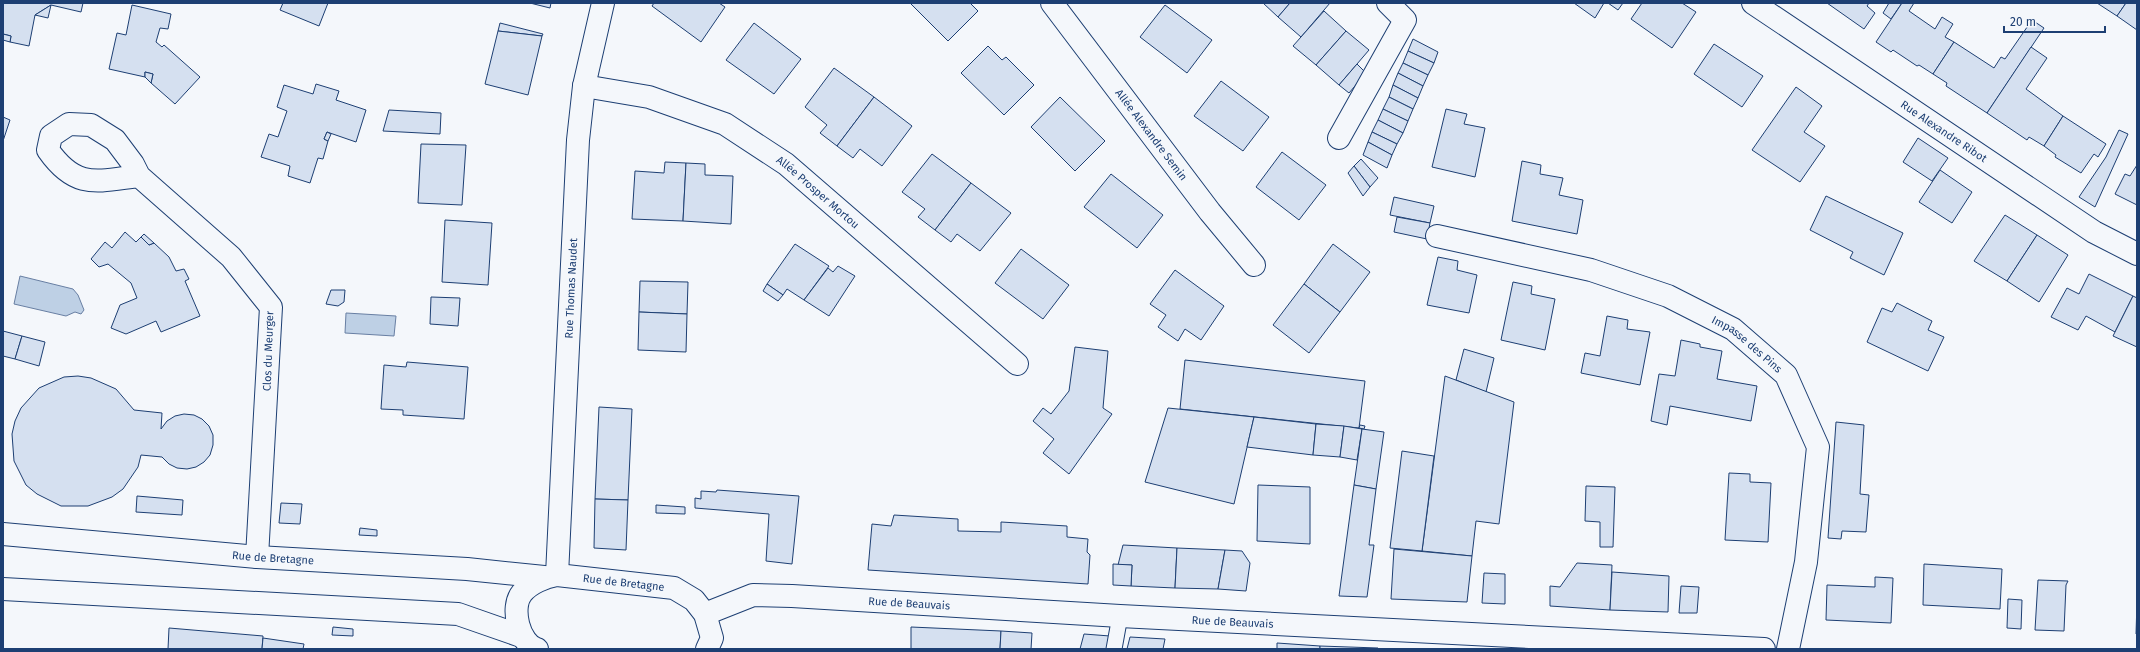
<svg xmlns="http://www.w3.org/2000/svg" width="2140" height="652" font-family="'Fira Sans',sans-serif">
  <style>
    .water { fill: #bed0e5; stroke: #687fa3 }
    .building { fill: #d5e0f0; stroke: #1d3f73 }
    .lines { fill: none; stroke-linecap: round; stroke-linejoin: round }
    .lane-casing { stroke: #1d3f73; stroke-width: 17 }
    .street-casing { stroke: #1d3f73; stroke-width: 24 }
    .secondary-casing { stroke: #1d3f73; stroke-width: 24 }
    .lane { stroke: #f4f7fb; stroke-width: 15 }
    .street { stroke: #f4f7fb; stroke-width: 22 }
    .secondary { stroke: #f4f7fb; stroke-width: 22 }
    .labels { text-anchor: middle; stroke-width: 3; stroke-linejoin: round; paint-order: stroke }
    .street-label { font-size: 11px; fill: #1d3f73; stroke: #f4f7fb }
  </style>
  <rect width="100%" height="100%" fill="#f4f7fb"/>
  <!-- water -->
  <g class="water">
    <polygon points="20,276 73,289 78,295 84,310 81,314 75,312 66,316 14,304"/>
    <polygon points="346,313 396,316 394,336 345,333"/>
  </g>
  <!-- building -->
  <g class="building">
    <polygon points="3,3 83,3 81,12 51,5 35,15 29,46 10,42 11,36 3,34"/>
    <polygon points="283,3 328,3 319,26 280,10"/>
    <polygon points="530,3 551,3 550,8"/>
    <polygon points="654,3 719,3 725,7 701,42 652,6"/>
    <polygon points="910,3 970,3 978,11 948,41"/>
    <polygon points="1263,3 1290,3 1278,17"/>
    <polygon points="1290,3 1330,3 1301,37 1278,17"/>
    <polygon points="1574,3 1604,3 1595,18"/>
    <polygon points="1608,3 1623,3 1618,10"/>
    <polygon points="1642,3 1682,3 1696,12 1672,48 1631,19"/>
    <polygon points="1827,3 1869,3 1867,6 1875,13 1864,29"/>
    <polygon points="1889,3 1902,3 1891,19 1883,13"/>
    <polygon points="1902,3 1914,3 1909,11 1935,29 1942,17 1953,24 1945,37 1954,42 1933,74 1919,65 1917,66 1893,50 1891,52 1876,42"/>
    <polygon points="2097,3 2126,3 2117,16"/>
    <polygon points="2126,3 2137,3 2137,30 2117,16"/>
    <polygon points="51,5 48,18 35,15"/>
    <polygon points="132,5 171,14 168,29 160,28 156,42 162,47 164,45 200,77 175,104 151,83 153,74 145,72 145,77 109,69 117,33 126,35"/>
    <polygon points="1165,5 1212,40 1187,73 1140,37"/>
    <polygon points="1324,11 1346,31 1316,65 1293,46"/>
    <polygon points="2032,20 2044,28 1987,113 1946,86 1947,83 1933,74 1954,42 1994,68 2001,57 2005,59"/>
    <polygon points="500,23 543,34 542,36 498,31"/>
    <polygon points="754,23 801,59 774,94 726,60"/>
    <polygon points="498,31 542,36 528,95 485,84"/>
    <polygon points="1346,31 1369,50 1339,85 1316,65"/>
    <polygon points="3,34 11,36 10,42 3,40"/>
    <polygon points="1413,39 1438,52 1434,63 1408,51"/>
    <polygon points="1714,44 1763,76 1742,107 1694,74"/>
    <polygon points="988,46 1002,60 1006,57 1034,85 1004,115 961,73"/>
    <polygon points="2031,47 2047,58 2026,89 2063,116 2044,146 2029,137 2027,140 1987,113"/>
    <polygon points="1408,51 1434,63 1428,75 1403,63"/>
    <polygon points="1403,63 1428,75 1423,86 1398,73"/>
    <polygon points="1357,64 1366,73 1349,93 1339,85"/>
    <polygon points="834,68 874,97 837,146 820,133 827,125 805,107"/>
    <polygon points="145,72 153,74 151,83 145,77"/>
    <polygon points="1398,73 1423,86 1418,98 1393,85"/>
    <polygon points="1221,81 1269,117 1243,151 1194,116"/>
    <polygon points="316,84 339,91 336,100 366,110 356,142 327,132 324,139 328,141 323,159 318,158 310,183 288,176 290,166 261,157 269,134 278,137 287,111 277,107 284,85 313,94"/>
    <polygon points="1393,85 1418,98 1413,109 1389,97"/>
    <polygon points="1796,87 1822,106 1804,132 1825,146 1800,182 1752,150"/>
    <polygon points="874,97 912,126 882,166 860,149 853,158 837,146"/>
    <polygon points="1060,97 1105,141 1075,171 1031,127"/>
    <polygon points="1389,97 1413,109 1408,121 1383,109"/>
    <polygon points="1383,109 1408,121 1403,133 1378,120"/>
    <polygon points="1446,109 1467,114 1464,124 1485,128 1475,177 1432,167"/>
    <polygon points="389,110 441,113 440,134 383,131"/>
    <polygon points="2063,116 2106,144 2098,157 2094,154 2081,173 2055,157 2056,155 2044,146"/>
    <polygon points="3,117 10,120 3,141"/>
    <polygon points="1378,120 1403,133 1397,144 1372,132"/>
    <polygon points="2119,130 2128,134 2095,207 2079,197 2106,157"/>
    <polygon points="327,132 331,134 328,141 324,139"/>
    <polygon points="1372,132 1397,144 1392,155 1368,142"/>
    <polygon points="1918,138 1948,158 1932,181 1903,162"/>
    <polygon points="1368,142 1392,155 1387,168 1363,155"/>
    <polygon points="421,144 466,145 462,205 418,203"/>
    <polygon points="1282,152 1326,185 1299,220 1256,187"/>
    <polygon points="932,154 971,183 935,230 918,217 925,209 902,192"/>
    <polygon points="1361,159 1378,178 1370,187 1354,166"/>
    <polygon points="1522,161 1541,165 1540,174 1563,178 1559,195 1583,200 1577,234 1512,221"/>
    <polygon points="665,162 686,163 683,221 632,219 635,171 664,173"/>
    <polygon points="686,163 705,164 705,175 733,176 731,224 683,221"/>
    <polygon points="2137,165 2137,205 2115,194 2125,174 2130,176"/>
    <polygon points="1354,166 1370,187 1363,196 1348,173"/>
    <polygon points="1940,170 1972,192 1952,223 1919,202"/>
    <polygon points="1111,174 1163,215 1137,248 1084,207"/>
    <polygon points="971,183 1011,213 980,251 957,234 951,242 935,230"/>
    <polygon points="1826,196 1903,233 1884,275 1850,258 1853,252 1810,230"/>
    <polygon points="1394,197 1434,206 1430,223 1390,215"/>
    <polygon points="2005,215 2037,235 2007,281 1974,261"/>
    <polygon points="1397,217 1430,223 1427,239 1394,232"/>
    <polygon points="445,220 492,223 488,285 442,282"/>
    <polygon points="125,232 136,242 141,237 149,245 154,243 169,257 176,271 184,269 189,279 185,281 200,316 161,332 156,321 126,334 111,328 120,305 137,298 131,283 108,264 99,267 91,259 105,242 112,248"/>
    <polygon points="144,234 154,243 149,245 141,237"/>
    <polygon points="2037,235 2068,255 2039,302 2007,281"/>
    <polygon points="795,244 829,266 804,300 787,289 783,295 767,284"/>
    <polygon points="1333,244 1370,272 1340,312 1304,284"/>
    <polygon points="1021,249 1069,285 1043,319 995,283"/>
    <polygon points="1438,257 1458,261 1457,270 1477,275 1469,313 1427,305"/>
    <polygon points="838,266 855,276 829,316 804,300 828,268 833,272"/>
    <polygon points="1175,270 1224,306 1201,340 1185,329 1178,341 1158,327 1166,315 1150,304"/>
    <polygon points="2089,274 2133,296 2115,332 2086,316 2078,330 2051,317 2067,288 2079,294"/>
    <polygon points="640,281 688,282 687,314 639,312"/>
    <polygon points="1513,282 1532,286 1531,294 1555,299 1545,350 1501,340"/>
    <polygon points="767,284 783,295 778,301 763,291"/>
    <polygon points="1304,284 1340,312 1309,353 1273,325"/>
    <polygon points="331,290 345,290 344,302 338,306 326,304"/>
    <polygon points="2133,296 2137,298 2137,347 2113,336"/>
    <polygon points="431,297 460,298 458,326 430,324"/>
    <polygon points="1897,303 1932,321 1928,330 1944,337 1928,371 1867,342 1882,308 1892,312"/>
    <polygon points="639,312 687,314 686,352 638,350"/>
    <polygon points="1607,316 1628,320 1627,329 1650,332 1640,385 1581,373 1585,353 1600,356"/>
    <polygon points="3,331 22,336 15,359 3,356"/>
    <polygon points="22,336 45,342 39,366 15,359"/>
    <polygon points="1681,340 1700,344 1700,347 1722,351 1717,379 1757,386 1751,421 1670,406 1667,425 1651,421 1659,374 1675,376"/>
    <polygon points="1075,347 1108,351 1103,408 1112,414 1069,474 1043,453 1054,439 1033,421 1043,408 1051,414 1069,391"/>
    <polygon points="1464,349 1494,358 1486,392 1456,380"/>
    <polygon points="1185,360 1365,381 1359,428 1180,409"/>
    <polygon points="407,362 468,367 464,419 403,415 403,410 381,409 384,365 406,367"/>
    <polygon points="78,376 91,378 116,389 134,410 162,413 161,429 167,421 175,416 184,414 194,415 202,419 209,426 213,435 213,445 210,455 204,462 196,467 187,469 177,468 169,464 162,457 141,455 138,467 123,489 112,497 88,506 61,506 37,494 26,485 14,461 12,434 15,421 21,408 39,388 64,377"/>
    <polygon points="1445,376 1514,402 1499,524 1476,521 1472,556 1422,551"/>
    <polygon points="599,407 632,409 628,500 595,499"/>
    <polygon points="1168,408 1254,417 1234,504 1145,482"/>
    <polygon points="1254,417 1316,424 1313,455 1247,447"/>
    <polygon points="1836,422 1864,425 1860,494 1869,495 1866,532 1842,531 1841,539 1828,538"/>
    <polygon points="1316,424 1344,426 1340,457 1313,455"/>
    <polygon points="1360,425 1365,426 1364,429 1359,428"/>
    <polygon points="1344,426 1362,429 1357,460 1340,457"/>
    <polygon points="1362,429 1384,432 1376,489 1354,485"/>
    <polygon points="1402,451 1434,456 1422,551 1390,548"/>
    <polygon points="1729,473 1750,474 1750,482 1771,483 1768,542 1725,540"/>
    <polygon points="1258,485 1310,487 1310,544 1257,541"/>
    <polygon points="1354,485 1376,489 1369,545 1374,545 1367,597 1339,596"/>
    <polygon points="1586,486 1615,487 1613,547 1600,547 1600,522 1585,521"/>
    <polygon points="717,490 799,496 792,564 766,561 769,514 695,508 695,498 701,499 701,491 716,492"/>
    <polygon points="137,496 183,500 182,515 136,512"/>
    <polygon points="595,499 628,500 626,550 594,548"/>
    <polygon points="281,503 302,504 300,524 279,523"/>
    <polygon points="656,505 685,507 685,514 656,513"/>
    <polygon points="894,515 958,519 958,531 1001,532 1001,522 1067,526 1067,537 1088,539 1087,552 1090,555 1088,584 868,570 872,524 891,526"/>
    <polygon points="360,528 377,530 377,536 359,535"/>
    <polygon points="1123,545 1177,548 1175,588 1131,586 1132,565 1118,565"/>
    <polygon points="1177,548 1225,550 1218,589 1175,588"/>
    <polygon points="1394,549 1472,556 1467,602 1391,599"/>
    <polygon points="1225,550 1242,551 1250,563 1246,591 1218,589"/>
    <polygon points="1577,563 1612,565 1610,610 1550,606 1550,586 1560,587"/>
    <polygon points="1113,564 1132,565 1131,586 1113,585"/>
    <polygon points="1924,564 2002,569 2000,609 1923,605"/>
    <polygon points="1612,572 1669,576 1668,612 1610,610"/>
    <polygon points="1484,573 1505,574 1505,604 1482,603"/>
    <polygon points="1875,577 1893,578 1891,623 1826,620 1827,585 1875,587"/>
    <polygon points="2038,580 2068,581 2066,585 2064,631 2035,630"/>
    <polygon points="1681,586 1699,587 1697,613 1679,613"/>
    <polygon points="2008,599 2022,600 2021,629 2007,628"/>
    <polygon points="2137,601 2137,634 2136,634"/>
    <polygon points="333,627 353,629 353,636 332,635"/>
    <polygon points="911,627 1001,631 1000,649 911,649"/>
    <polygon points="169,628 263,636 262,649 168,649"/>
    <polygon points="1001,631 1032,633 1031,649 1000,649"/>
    <polygon points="1084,634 1110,636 1108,649 1080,649"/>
    <polygon points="1130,637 1165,639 1163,649 1127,649"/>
    <polygon points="263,638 304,644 303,649 262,649"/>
    <polygon points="1277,643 1320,646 1320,649 1277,649"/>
    <polygon points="1320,646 1378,648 1378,649 1320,649"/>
  </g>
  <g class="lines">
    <!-- lane casing -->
    <g class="lane-casing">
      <polyline id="lane" points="1114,649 1120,616"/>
    </g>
    <!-- street casing -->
    <g class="street-casing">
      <g id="street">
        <path id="s1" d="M 1052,3 L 1210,212 L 1254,265"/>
        <path id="s2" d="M 1753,3 L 2094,232 L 2137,254"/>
        <path id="s3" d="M 584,86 L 649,97 L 725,124 L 786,164 L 1017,364"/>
        <polyline points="1339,138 1405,20 1388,3"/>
        <path d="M 139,176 C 97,181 76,190 48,150 L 51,136 L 69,124 L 91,125 L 115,140 L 133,164 L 139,176 L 231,257 L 271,307 L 257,557"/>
        <path id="s4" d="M 1437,236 L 1591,270 L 1668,296 L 1733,329 L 1786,375 L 1818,447 L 1806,562 L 1788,649"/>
        <path id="s5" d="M 557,575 L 578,140 L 584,86 L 603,3"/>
      </g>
    </g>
    <!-- secondary casing -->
    <g class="secondary-casing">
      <g id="secondary">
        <path id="s6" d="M 3,534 L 257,557 L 467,569 L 544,577"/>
        <polyline points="3,589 458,614 521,636"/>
        <path id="s7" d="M 705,614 L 753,595 L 792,596 L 1120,616 L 1764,649"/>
        <path id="s8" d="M 537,649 C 519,644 510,607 522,593 C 530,583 545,577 557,575 L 674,588 L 694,600 L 705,614 L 712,638 L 707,649"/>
      </g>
    </g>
    <!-- lane -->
    <use href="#lane" class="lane"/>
    <!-- street -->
    <use href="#street" class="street"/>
    <!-- secondary -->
    <use href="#secondary" class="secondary"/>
  </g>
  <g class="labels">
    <!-- street labels -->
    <g class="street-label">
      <text dy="4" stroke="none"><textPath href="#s2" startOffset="230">Rue Alexandre Ribot</textPath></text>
      <text dy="4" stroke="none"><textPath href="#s1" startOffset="165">Allée Alexandre Semin</textPath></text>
      <text dy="4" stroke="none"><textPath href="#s3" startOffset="262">Allée Prosper Mortou</textPath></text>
      <text dy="4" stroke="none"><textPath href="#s5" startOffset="287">Rue Thomas Naudet</textPath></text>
      <text dy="4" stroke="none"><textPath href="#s4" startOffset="332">Impasse des Pins</textPath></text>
      <text transform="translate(268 351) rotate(-88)" y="4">Clos du Meurger</text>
      <text dy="4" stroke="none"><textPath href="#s6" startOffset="271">Rue de Bretagne</textPath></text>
      <text dy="4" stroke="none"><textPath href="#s8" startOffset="172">Rue de Bretagne</textPath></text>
      <text dy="4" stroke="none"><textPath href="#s7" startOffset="208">Rue de Beauvais</textPath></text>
      <text dy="4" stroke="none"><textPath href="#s7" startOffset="532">Rue de Beauvais</textPath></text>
    </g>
  </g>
  <!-- border -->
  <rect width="2140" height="652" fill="none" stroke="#1d3f73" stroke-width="8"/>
  <!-- scale -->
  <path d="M2004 26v6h101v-6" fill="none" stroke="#1d3f73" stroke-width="2"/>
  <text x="2010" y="26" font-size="12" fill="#1d3f73" stroke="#f4f7fb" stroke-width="3" paint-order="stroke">20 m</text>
</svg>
